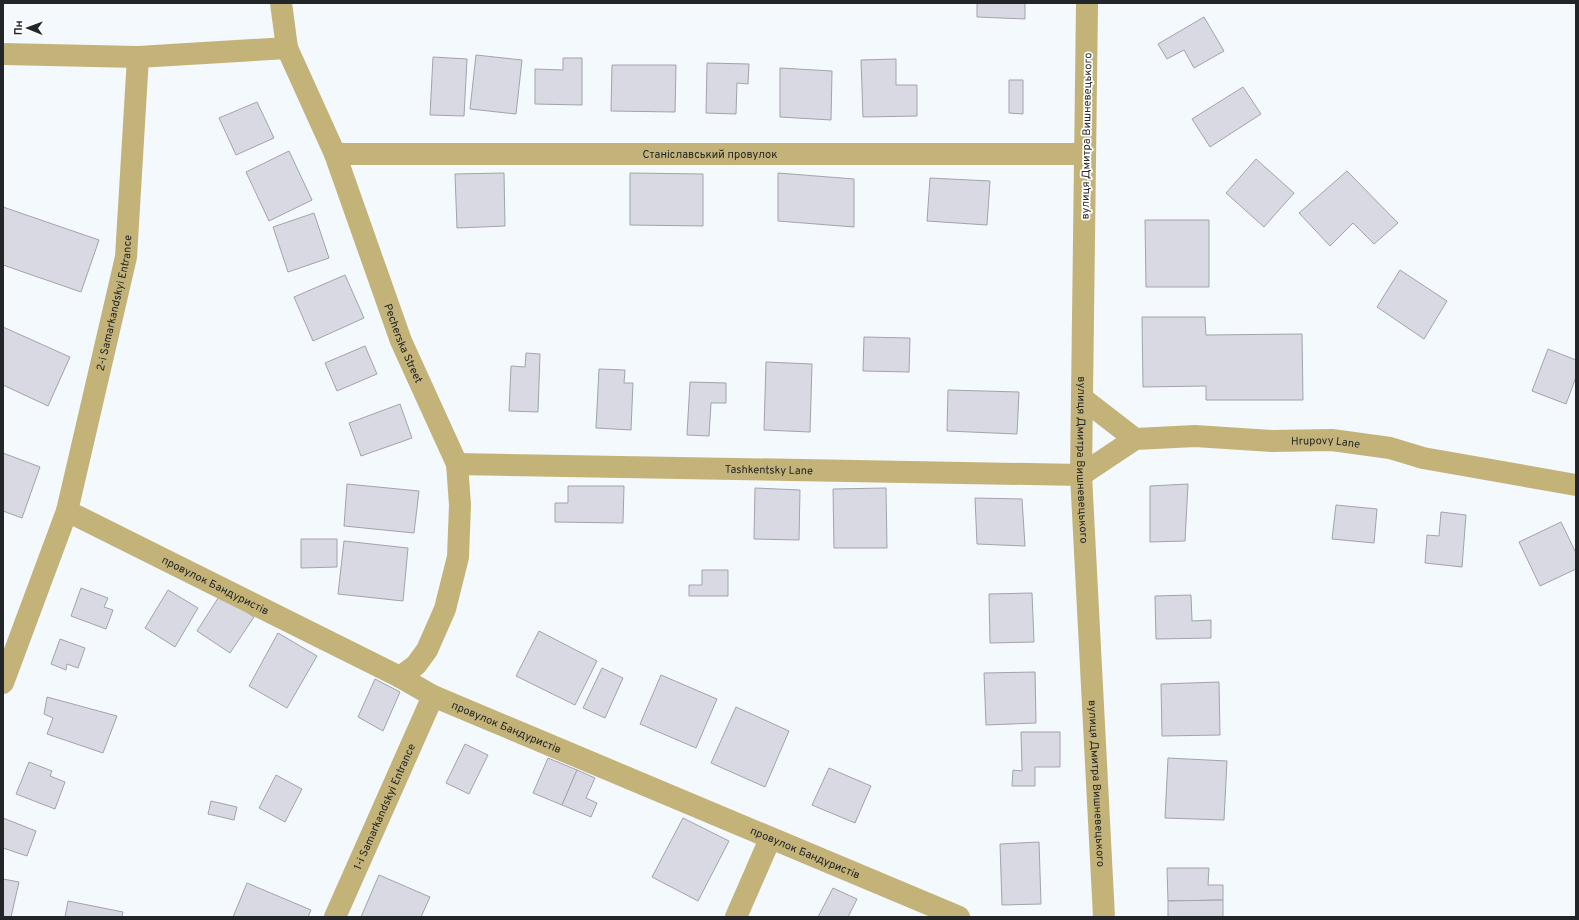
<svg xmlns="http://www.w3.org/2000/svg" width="1579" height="920" font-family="Overpass,sans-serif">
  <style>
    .building { fill: #d9d9e3; stroke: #a2a3ac }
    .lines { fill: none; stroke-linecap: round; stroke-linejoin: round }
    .minor { stroke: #c4b379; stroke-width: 22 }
    .labels { text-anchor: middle; stroke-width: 3.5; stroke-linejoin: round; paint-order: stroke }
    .street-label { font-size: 11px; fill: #232629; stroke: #fff }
  </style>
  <rect width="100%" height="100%" fill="#f4f9fe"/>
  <!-- building -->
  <g class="building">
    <polygon points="977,3 1025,3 1025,19 977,17"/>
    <polygon points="1204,17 1224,51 1194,68 1184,50 1167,59 1158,44"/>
    <polygon points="476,55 522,60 516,114 470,109"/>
    <polygon points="433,57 467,59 464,116 430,115"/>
    <polygon points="563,58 582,58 582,105 535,104 535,69 563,70"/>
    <polygon points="896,59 896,85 917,85 917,116 863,117 861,60"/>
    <polygon points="707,63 749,64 748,84 737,83 736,114 706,113"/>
    <polygon points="612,65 676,65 675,112 611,111"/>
    <polygon points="780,68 832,71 831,120 780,117"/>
    <polygon points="1009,80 1023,80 1023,114 1009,113"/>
    <polygon points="1243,87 1261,114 1210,147 1192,119"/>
    <polygon points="257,102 274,138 236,155 219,118"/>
    <polygon points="289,151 312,200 269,221 246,172"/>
    <polygon points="1256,159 1294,193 1264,227 1226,193"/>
    <polygon points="1347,171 1398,223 1374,244 1353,223 1330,246 1299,213"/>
    <polygon points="504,173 505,226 457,228 455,174"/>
    <polygon points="630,173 703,174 703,226 630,225"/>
    <polygon points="778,173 854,179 854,227 778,221"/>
    <polygon points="930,178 990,181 987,225 927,221"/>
    <polygon points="3,207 99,240 81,292 3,265"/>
    <polygon points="314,213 329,258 288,272 273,227"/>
    <polygon points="1145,220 1209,220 1209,287 1146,287"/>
    <polygon points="1400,270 1447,301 1424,339 1377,307"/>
    <polygon points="345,275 364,318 313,341 294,297"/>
    <polygon points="1142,317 1205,317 1206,335 1302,334 1303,400 1206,400 1206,386 1143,387"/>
    <polygon points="3,327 70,357 48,406 3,385"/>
    <polygon points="864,337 910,338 909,372 863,371"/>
    <polygon points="365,346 377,374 337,391 325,363"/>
    <polygon points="1548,349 1576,360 1576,377 1566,404 1532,391"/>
    <polygon points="526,353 540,354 538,412 509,411 511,366 525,367"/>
    <polygon points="766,362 812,364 810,432 764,430"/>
    <polygon points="599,369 625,370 624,383 633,383 631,430 596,428"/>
    <polygon points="690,382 726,383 726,403 711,403 709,436 687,435"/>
    <polygon points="948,390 1019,392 1017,434 947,431"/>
    <polygon points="400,404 412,438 361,456 349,423"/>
    <polygon points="3,453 40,467 22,518 3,511"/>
    <polygon points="347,484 419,491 414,533 344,526"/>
    <polygon points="1188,484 1185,541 1150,542 1150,486"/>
    <polygon points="568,486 624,486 623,523 555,522 555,503 568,503"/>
    <polygon points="755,488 800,490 799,540 754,539"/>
    <polygon points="886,488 887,548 834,548 833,489"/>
    <polygon points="975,498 1022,499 1025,546 977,544"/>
    <polygon points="1336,505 1377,509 1374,543 1332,539"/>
    <polygon points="1441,512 1466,515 1462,567 1425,563 1427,535 1439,536"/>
    <polygon points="1561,522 1576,553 1576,569 1540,586 1519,542"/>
    <polygon points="301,539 337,539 337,567 301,568"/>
    <polygon points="344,541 408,548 403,601 338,594"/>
    <polygon points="702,570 728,570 728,596 689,596 689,585 702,585"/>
    <polygon points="81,588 108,598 104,607 113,610 106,629 71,616"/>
    <polygon points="168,590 198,608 175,647 145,628"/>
    <polygon points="1032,593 1034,642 990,643 989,594"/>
    <polygon points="220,595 254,617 230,653 197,631"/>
    <polygon points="1191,595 1192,621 1211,620 1211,638 1156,639 1155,596"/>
    <polygon points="539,631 597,661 575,705 516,676"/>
    <polygon points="278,633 317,656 287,708 249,686"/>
    <polygon points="60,639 85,648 78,668 67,664 66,670 51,664"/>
    <polygon points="602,668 623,678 605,718 583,708"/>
    <polygon points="1035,672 1036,723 986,725 984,673"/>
    <polygon points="661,675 717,699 696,748 640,724"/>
    <polygon points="375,679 400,692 383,731 358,717"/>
    <polygon points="1219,682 1220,735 1162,736 1161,684"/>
    <polygon points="47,697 117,716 103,753 47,734 53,718 44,714"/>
    <polygon points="736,707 789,731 765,787 711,763"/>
    <polygon points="1021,732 1060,732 1060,767 1035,767 1035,786 1012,786 1013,770 1022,771"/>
    <polygon points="465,744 488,755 469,794 446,783"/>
    <polygon points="548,758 577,770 562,805 533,793"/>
    <polygon points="1168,758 1227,761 1224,820 1165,818"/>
    <polygon points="29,762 52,771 50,776 65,782 55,809 16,794"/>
    <polygon points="829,768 871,786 855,823 812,805"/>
    <polygon points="577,770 595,778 586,798 597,803 591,817 562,805"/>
    <polygon points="276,775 302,789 285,822 259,808"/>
    <polygon points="211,801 237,807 234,820 208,814"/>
    <polygon points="3,818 36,831 27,856 3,848"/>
    <polygon points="683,818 729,841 698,901 652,877"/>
    <polygon points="1039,842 1041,904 1002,905 1000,844"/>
    <polygon points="1167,868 1209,868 1208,885 1223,885 1223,900 1168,901"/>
    <polygon points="379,875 430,897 421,917 361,917"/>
    <polygon points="3,879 19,882 11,917 3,917"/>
    <polygon points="247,883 311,910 308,917 233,917"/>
    <polygon points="833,888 857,899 848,917 818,917"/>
    <polygon points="1223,900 1223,917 1168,917 1168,901"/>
    <polygon points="68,901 123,912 122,917 65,917"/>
  </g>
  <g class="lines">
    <!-- minor -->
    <g class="minor">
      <path id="s1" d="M 281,3 L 287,48 L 335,154 L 401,341 L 457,464 L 460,505 L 458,557 L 445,609 L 427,650 L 416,665 L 400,677"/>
      <path id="s2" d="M 1087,3 L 1081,475 L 1104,917"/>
      <polyline points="3,54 138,57"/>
      <path id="s3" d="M 335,154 L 1085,154"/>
      <polyline points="1082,398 1135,439"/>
      <path id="s4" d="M 457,464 L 1081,475 L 1135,439 L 1195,436 L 1272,441 L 1332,440 L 1390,448 L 1423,458 L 1576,485"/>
      <path id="s5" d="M 67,511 L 400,677 L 433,696 L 959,917"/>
      <path id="s6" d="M 3,683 L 67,511 L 126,257 L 138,57 L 287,48"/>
      <path id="s7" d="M 335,917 L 433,696"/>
      <polyline points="736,917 770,839"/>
    </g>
  </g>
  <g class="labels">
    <!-- street labels -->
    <g class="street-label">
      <text transform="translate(1086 136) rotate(-89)" y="4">вулиця Дмитра Вишневецького</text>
      <text dy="4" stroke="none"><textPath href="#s3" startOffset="375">Станіславський провулок</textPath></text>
      <text dy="4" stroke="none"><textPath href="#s6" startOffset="397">2-i Samarkandskyi Entrance</textPath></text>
      <text dy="4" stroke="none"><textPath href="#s1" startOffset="363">Pecherska Street</textPath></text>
      <text dy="4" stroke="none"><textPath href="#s4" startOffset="880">Hrupovy Lane</textPath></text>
      <text dy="4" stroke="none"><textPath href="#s2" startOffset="457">вулиця Дмитра Вишневецького</textPath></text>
      <text dy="4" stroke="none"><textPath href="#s4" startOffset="312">Tashkentsky Lane</textPath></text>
      <text dy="4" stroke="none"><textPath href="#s5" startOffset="166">провулок Бандуристів</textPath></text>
      <text dy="4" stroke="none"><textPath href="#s5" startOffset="490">провулок Бандуристів</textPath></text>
      <text dy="4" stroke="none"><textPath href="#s2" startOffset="781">вулиця Дмитра Вишневецького</textPath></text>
      <text dy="4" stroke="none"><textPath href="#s7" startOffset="121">1-i Samarkandskyi Entrance</textPath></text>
      <text dy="4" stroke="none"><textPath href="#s5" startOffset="814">провулок Бандуристів</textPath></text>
    </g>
  </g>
  <!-- border -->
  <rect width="1579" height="920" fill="none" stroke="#232629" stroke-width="8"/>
  <!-- north arrow -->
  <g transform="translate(28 28) rotate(271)" stroke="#ffffff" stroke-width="3" paint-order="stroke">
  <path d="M0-3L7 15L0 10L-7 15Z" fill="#232629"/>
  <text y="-6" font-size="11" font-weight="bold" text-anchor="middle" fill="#232629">Пн</text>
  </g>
</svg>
